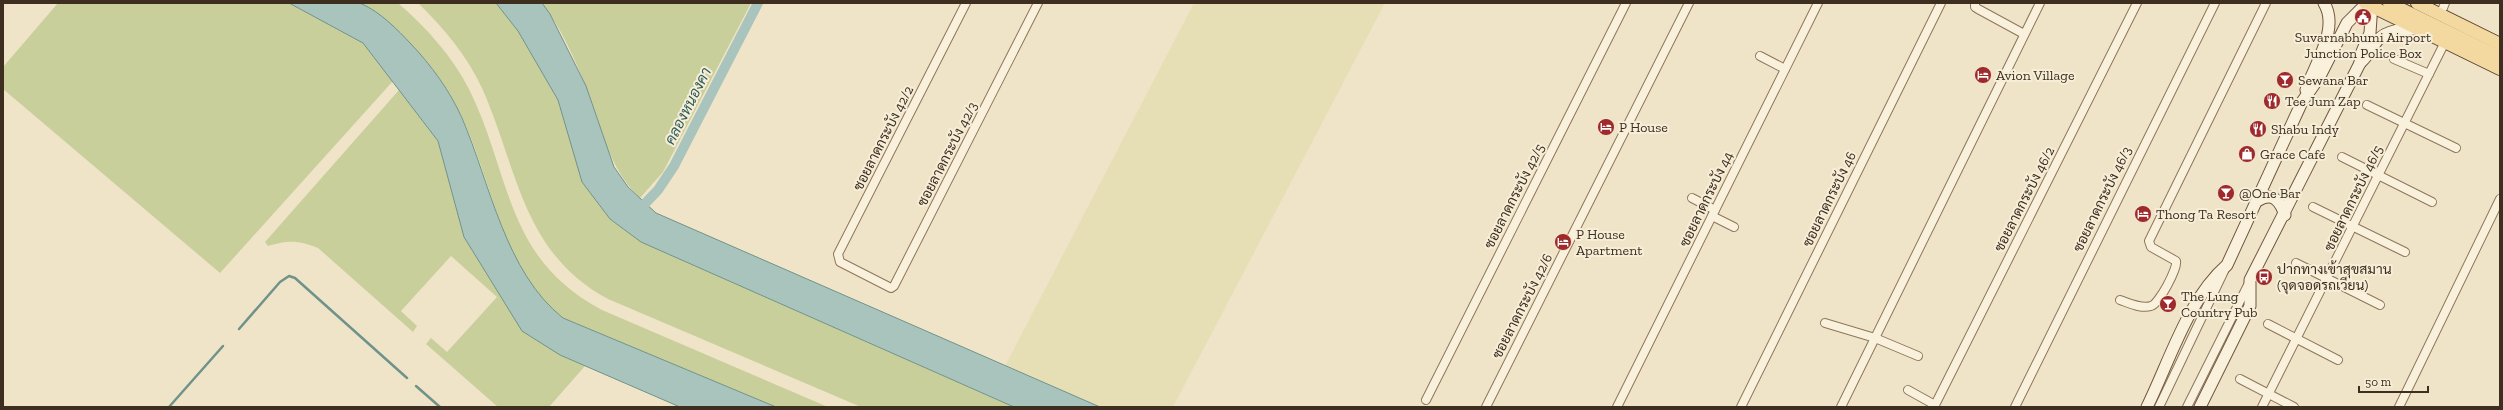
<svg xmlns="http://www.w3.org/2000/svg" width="2503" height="410" font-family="'Zilla Slab',Sarabun,serif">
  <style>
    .farmland { fill: #e6deb5 }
    .green { fill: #c9cf9b }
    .water { fill: #a9c4bc; stroke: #6f938a }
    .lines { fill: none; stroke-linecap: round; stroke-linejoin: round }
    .stream { stroke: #6f938a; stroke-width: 2.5 }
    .canal { stroke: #a9c4bc; stroke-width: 10 }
    .street-casing { stroke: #8d765c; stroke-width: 10 }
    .secondary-casing { stroke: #6f573f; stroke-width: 13 }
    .primary-casing { stroke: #5b4430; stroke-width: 14 }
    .street { stroke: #faf1dc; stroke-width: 8 }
    .secondary { stroke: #faf1dc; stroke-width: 11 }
    .primary { stroke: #f3d9a0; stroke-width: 12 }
    .labels { text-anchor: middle; stroke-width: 4; stroke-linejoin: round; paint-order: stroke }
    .poi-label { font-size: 14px; fill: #3d2e20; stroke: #f7eed8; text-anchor: start }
    .street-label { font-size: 14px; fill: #3d2e20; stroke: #f7eed8 }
    .water-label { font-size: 15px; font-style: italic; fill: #2f5d5a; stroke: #f7eed8 }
  </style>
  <rect width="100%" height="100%" fill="#f0e4c8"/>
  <!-- farmland -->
  <polygon class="farmland" points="1194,3 1385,3 1173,407 1087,407 1005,366"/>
  <!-- green -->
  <g class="green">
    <polygon points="58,3 289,3 363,43 393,81 220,273 3,89 3,67"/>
    <path d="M 360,3 L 398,3 C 426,27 452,56 469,89 C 512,176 504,258 602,310 L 828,407 L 776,407 L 563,318 C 502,270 493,184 462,117 C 440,70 404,32 360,3 Z"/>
    <path d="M 418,3 L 496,3 L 518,31 L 558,100 L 582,182 L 610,219 L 641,242 L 1014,407 L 861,407 L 608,299 C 522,253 518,169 482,88 C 467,56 443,27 418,3 Z"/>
    <path d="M 542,3 L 751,3 L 663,172 L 640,198 C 607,167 603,127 586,87 C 575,59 560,26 542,3 Z"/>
    <path d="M 399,90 L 438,141 L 464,237 L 560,355 L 585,366 L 549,407 L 498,407 L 426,344 L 431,338 L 447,352 L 497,297 L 451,256 L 401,311 L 417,326 L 413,332 L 318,248 C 298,240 289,240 268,246 L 265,242 Z"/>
  </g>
  <!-- water -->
  <g class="water">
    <path d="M 289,3 C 303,3 352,0 362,4 C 380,12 397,29 411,44 C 431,65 450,91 462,118 C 490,183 505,272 563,318 L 776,407 L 680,407 L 560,355 L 522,331 L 464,237 L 438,141 L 363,43 Z"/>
    <polygon points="496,3 542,3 550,14 586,86 614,167 628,187 656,213 1100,407 1014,407 641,242 610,219 582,182 558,100 518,31"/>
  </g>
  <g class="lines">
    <!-- stream -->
    <g class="stream">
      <polyline points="239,329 280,282 289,276 295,278 407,378"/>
      <polyline points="416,386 440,407"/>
      <polyline points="169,407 223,346"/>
    </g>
    <!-- canal -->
    <polyline class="canal" points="636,213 658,190 674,166 758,3"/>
    <!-- street casing -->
    <g class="street-casing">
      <g id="street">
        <polyline points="966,3 838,254 840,262 891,288 894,286 1038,3"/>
        <polyline points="1975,3 1975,7 1978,9 2024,34"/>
        <polyline points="2443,8 2445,3"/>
        <polyline points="1760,56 1785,69"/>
        <polyline points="2394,59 2429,74"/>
        <polyline points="2367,105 2456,148"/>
        <polyline points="2342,157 2432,202"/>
        <polyline points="1692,198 1715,210"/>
        <polyline points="2313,207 2405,252"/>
        <polyline points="1712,216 1734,227"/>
        <polyline points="2296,263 2380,305"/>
        <path d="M 2120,300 C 2129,303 2141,309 2151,306 C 2159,304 2178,268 2176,261 L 2151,247 L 2149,241 L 2266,3"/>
        <polyline points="1825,323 1875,338 1918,356"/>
        <polyline points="2268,324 2338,360"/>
        <polyline points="2240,379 2294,407"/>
        <polyline points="1908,390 1935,405"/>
        <polyline points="1426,400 1626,3"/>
        <polyline points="1486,407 1689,3"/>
        <polyline points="1617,407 1818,3"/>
        <polyline points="1741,407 1941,3"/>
        <polyline points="1841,407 2040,3"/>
        <polyline points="1934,407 2137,3"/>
        <polyline points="2015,407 2215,3"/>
        <polyline points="2159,407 2224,271"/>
        <polyline points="2187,407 2250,281"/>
        <polyline points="2262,407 2445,42"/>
        <polyline points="2399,407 2500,199"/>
      </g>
    </g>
    <!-- secondary casing -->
    <g class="secondary-casing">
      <g id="secondary">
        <path d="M 2360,63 C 2368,56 2371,49 2377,41 C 2387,29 2404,29 2418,29"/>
        <path d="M 2306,90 C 2314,65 2340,29 2324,3"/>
        <path d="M 2259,200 C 2273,192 2280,201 2285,215"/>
        <path d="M 2147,407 C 2170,360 2188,299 2227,265 L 2302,102 L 2320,76 L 2347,23 L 2367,3"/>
        <polyline points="2200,407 2250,306 2250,280 2360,63 2361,54 2370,33 2372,3"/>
      </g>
    </g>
    <!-- primary casing -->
    <g class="primary-casing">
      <g id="primary">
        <polyline points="2365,3 2500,69"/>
        <polyline points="2389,3 2500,57"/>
        <polyline points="2417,3 2500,44"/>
      </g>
    </g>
    <!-- street -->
    <use href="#street" class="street"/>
    <!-- secondary -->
    <use href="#secondary" class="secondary"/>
    <!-- primary -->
    <use href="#primary" class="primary"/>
  </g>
  <!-- icons -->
  <defs>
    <g id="civic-disc" transform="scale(0.9)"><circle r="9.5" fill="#9e2a2b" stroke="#f7eed8"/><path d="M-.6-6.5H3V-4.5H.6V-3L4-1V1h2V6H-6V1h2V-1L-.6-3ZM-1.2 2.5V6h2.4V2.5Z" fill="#fff"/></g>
    <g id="hotel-disc" transform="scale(0.9)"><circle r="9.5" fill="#9e2a2b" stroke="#f7eed8"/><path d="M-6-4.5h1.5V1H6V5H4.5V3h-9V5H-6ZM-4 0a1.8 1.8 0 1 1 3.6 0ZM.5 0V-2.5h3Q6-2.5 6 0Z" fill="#fff"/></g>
    <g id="bar-disc" transform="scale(0.9)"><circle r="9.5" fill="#9e2a2b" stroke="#f7eed8"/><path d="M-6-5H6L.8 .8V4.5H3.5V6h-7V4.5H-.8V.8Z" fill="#fff"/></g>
    <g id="restaurant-disc" transform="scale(0.9)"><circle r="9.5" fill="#9e2a2b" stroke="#f7eed8"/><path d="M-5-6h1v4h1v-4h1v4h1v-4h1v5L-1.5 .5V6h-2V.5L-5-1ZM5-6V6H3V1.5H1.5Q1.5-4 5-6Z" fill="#fff"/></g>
    <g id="shop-disc" transform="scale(0.9)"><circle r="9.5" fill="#9e2a2b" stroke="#f7eed8"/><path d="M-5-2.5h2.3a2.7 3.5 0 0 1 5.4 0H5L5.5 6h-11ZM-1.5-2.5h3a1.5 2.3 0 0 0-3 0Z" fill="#fff"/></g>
    <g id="bus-disc" transform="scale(0.9)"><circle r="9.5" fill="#9e2a2b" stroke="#f7eed8"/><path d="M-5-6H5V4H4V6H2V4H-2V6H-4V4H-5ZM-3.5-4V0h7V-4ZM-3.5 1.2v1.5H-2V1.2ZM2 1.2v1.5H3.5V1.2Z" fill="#fff"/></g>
  </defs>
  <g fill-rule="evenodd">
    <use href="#civic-disc" x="2363" y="17"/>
    <use href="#hotel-disc" x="1983" y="75"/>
    <use href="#bar-disc" x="2285" y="80"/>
    <use href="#restaurant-disc" x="2272" y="101"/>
    <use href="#hotel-disc" x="1606" y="127"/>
    <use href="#restaurant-disc" x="2258" y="129"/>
    <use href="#shop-disc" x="2247" y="154"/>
    <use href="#bar-disc" x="2226" y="193"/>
    <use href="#hotel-disc" x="2143" y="214"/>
    <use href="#hotel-disc" x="1563" y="242"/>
    <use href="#bus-disc" x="2264" y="277"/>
    <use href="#bar-disc" x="2168" y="304"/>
  </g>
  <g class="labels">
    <!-- poi labels -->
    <g class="poi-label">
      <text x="2363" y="42" text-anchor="middle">Suvarnabhumi Airport<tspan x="2363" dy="16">Junction Police Box</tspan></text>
      <text x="1996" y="80">Avion Village</text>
      <text x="2298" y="85">Sewana Bar</text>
      <text x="2285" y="106">Tee Jum Zap</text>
      <text x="1619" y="132">P House</text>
      <text x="2271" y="134">Shabu Indy</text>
      <text x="2260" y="159">Grace Cafe</text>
      <text x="2239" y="198">@One Bar</text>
      <text x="2156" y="219">Thong Ta Resort</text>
      <text x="1576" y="239">P House<tspan x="1576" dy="16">Apartment</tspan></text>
      <text x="2277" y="274">ปากทางเข้าสุขสมาน<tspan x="2277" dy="16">(จุดจอดรถเวียน)</tspan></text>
      <text x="2181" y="301">The Lung<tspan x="2181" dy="16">Country Pub</tspan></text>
    </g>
    <!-- street labels -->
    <g class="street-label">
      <text transform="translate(883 138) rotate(-63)" y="5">ซอยลาดกระบัง 42/2</text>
      <text transform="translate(947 154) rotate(-63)" y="5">ซอยลาดกระบัง 42/3</text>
      <text transform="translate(1514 196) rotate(-63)" y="5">ซอยลาดกระบัง 42/5</text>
      <text transform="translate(2353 198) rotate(-64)" y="5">ซอยลาดกระบัง 46/5</text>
      <text transform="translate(1706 199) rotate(-64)" y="5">ซอยลาดกระบัง 44</text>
      <text transform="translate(1829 199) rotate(-64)" y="5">ซอยลาดกระบัง 46</text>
      <text transform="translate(2024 199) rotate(-63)" y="5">ซอยลาดกระบัง 46/2</text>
      <text transform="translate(2102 199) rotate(-64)" y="5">ซอยลาดกระบัง 46/3</text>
      <text transform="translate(1522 306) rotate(-63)" y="5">ซอยลาดกระบัง 42/6</text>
    </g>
    <!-- water labels -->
    <g class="water-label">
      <text transform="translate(688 106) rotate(-63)" y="5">คลองหนองคา</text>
    </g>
  </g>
  <!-- border -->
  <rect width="2503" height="410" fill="none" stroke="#3d2e20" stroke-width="8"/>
  <!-- scale -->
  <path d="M2359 386v6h69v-6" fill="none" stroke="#3d2e20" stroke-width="2"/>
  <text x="2365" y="386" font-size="12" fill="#3d2e20" stroke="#f7eed8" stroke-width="3" paint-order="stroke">50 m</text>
</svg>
